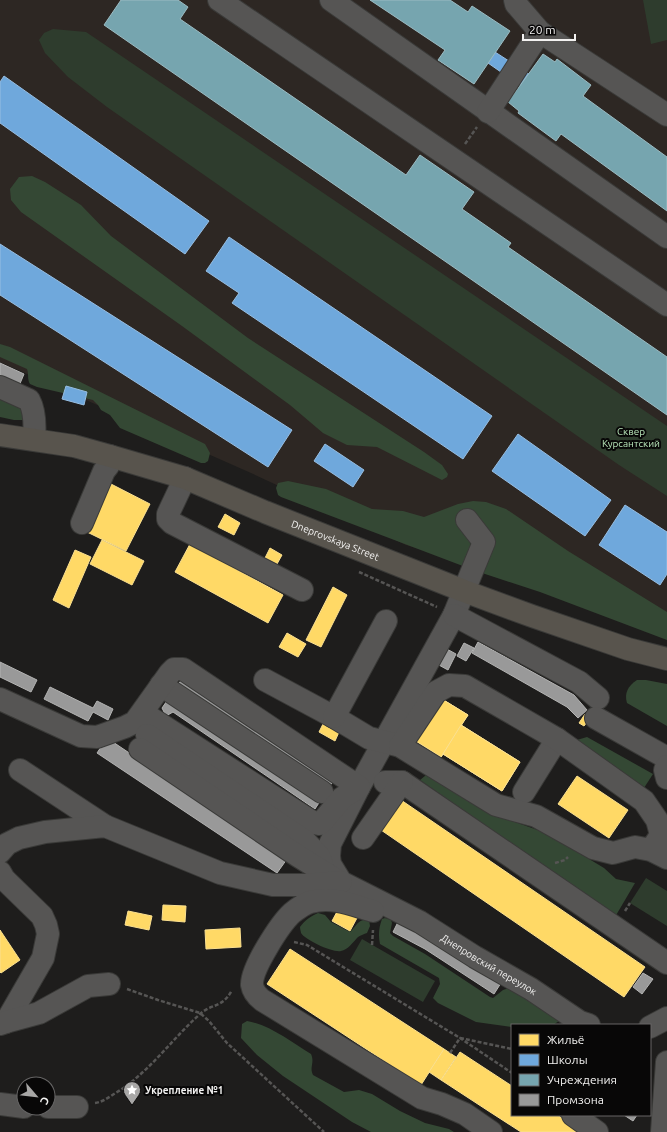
<svg xmlns="http://www.w3.org/2000/svg" width="667" height="1132" font-family="Ubuntu,sans-serif">
  <style>
    .built { fill: #2d2723 }
    .green { fill: #2e3c2d }
    .forest { fill: #344834 }
    .homes { fill: #ffd966; stroke: #fbe090 }
    .schools { fill: #6fa8dc; stroke: #97bee2 }
    .public { fill: #76a5af; stroke: #9cbcc3 }
    .industry { fill: #999; stroke: #b4b4b3 }
    .lines { fill: none; stroke-linecap: round; stroke-linejoin: round }
    .minor-casing { stroke: #3a3a38; stroke-width: 24 }
    .major-casing { stroke: #3a3a38; stroke-width: 24 }
    .path { stroke: #565554; stroke-width: 2.5; stroke-dasharray: 4 2; stroke-linecap: butt }
    .minor { stroke: #565554; stroke-width: 22 }
    .major { stroke: #58544d; stroke-width: 22 }
    .labels { text-anchor: middle; stroke-width: 4; stroke-linejoin: round; paint-order: stroke }
    .park-label { font-size: 10px; fill: #bae7bb; stroke: #080707 }
    .street-label { font-size: 10px; fill: #f3f2f1; stroke: #080707 }
    .poi-label { font-size: 10px; font-weight: bold; fill: #f3f2f1; stroke: #080707; text-anchor: start }
  </style>
  <rect width="100%" height="100%" fill="#1e1d1c"/>
  <!-- built -->
  <polygon class="built" points="0,0 667,0 667,622 625,612 406,545 251,473 0,362"/>
  <!-- green -->
  <g class="green">
    <polygon points="643,0 667,0 667,40 651,44"/>
    <polygon points="53,29 86,32 667,426 667,496 619,465 107,107 68,77 45,53 39,40 44,33"/>
    <polygon points="646,878 667,891 667,926 630,903"/>
    <polygon points="362,939 435,981 423,1002 350,960"/>
  </g>
  <!-- forest -->
  <g class="forest">
    <polygon points="32,176 45,182 81,205 111,236 248,338 424,452 442,465 448,474 447,477 442,480 377,447 347,445 323,433 290,405 182,326 21,212 11,200 10,189 19,177"/>
    <path d="M 0,344 L 10,347 L 205,444 L 210,453 L 208,461 L 205,463 L 201,463 L 120,428 L 110,415 L 101,410 L 98,405 L 93,400 L 37,387 L 30,384 C 27,379 29,374 27,369 L 0,357 Z"/>
    <polygon points="0,396 24,406 24,420 14,420 0,417"/>
    <polygon points="288,481 326,489 372,509 403,511 424,517 458,504 473,501 486,502 506,509 568,551 667,612 667,640 540,592 476,571 281,497 278,495 276,488 278,483"/>
    <path d="M 637,680 L 646,680 L 667,684 L 667,726 L 627,703 C 624,693 628,686 637,680 Z"/>
    <polygon points="587,737 653,774 642,791 570,742"/>
    <polygon points="431,771 501,817 546,833 604,868 616,879 635,883 615,917 420,780"/>
    <path d="M 318,913 L 325,915 L 331,922 L 350,932 C 357,925 359,918 369,920 L 370,926 L 367,933 C 364,934 361,935 358,937 C 353,942 348,950 341,951 C 333,953 305,940 301,933 C 301,932 300,929 300,927 C 305,920 311,916 318,913 Z"/>
    <path d="M 385,918 L 391,920 L 392,923 L 390,933 L 393,936 L 425,954 L 490,997 L 493,998 L 503,990 L 509,988 L 560,1018 L 559,1021 L 553,1025 L 512,1025 L 512,1027 L 476,1022 L 438,1003 L 433,998 L 440,984 L 439,978 L 380,944 C 378,935 379,927 382,919 Z"/>
    <path d="M 247,1021 C 270,1025 291,1042 311,1054 C 315,1063 309,1067 313,1075 L 344,1092 L 359,1090 L 372,1094 L 400,1111 L 425,1123 L 449,1129 L 454,1132 L 371,1132 L 352,1122 L 283,1076 L 257,1055 L 241,1038 L 242,1024 Z"/>
  </g>
  <!-- homes -->
  <g class="homes">
    <polygon points="111,484 150,504 126,551 87,532"/>
    <polygon points="225,514 240,523 234,535 218,527"/>
    <polygon points="102,540 144,561 132,585 90,564"/>
    <polygon points="190,544 283,595 268,623 175,572"/>
    <polygon points="270,548 282,555 277,564 265,558"/>
    <polygon points="75,550 91,557 69,608 53,600"/>
    <polygon points="333,587 347,595 321,647 306,640"/>
    <polygon points="287,633 306,644 298,657 279,647"/>
    <polygon points="437,696 468,715 461,725 520,762 502,791 443,754 441,757 411,738"/>
    <polygon points="437,696 468,715 441,757 411,738"/>
    <polygon points="585,714 590,718 584,726 579,723"/>
    <polygon points="323,724 339,732 335,741 319,732"/>
    <polygon points="461,725 520,762 502,791 443,754"/>
    <polygon points="577,776 628,810 609,838 558,804"/>
    <polygon points="401,800 645,967 624,997 381,830"/>
    <polygon points="163,905 186,906 185,922 162,920"/>
    <polygon points="339,908 357,918 350,931 332,921"/>
    <polygon points="128,911 152,916 149,930 125,925"/>
    <polygon points="240,928 241,947 206,949 205,930"/>
    <polygon points="0,930 20,960 1,973 0,972"/>
    <polygon points="290,949 444,1049 421,1085 267,984"/>
    <polygon points="444,1049 456,1057 441,1080 429,1072"/>
    <polygon points="460,1052 512,1086 512,1115 557,1115 583,1132 521,1132 490,1112 441,1080"/>
  </g>
  <!-- schools -->
  <g class="schools">
    <polygon points="495,52 529,74 521,86 488,63"/>
    <polygon points="4,76 209,221 185,254 0,123 0,82"/>
    <polygon points="229,237 492,416 463,459 232,303 239,293 206,271"/>
    <polygon points="0,244 292,430 268,467 0,295"/>
    <polygon points="66,386 87,392 84,405 62,399"/>
    <polygon points="518,434 611,500 585,536 492,471"/>
    <polygon points="325,444 364,470 353,487 314,461"/>
    <polygon points="625,505 667,532 667,574 660,585 599,545"/>
  </g>
  <!-- public -->
  <g class="public">
    <polygon points="121,0 178,0 188,7 180,19 406,175 420,155 474,192 462,209 511,243 508,247 667,357 667,415 104,25"/>
    <polygon points="370,0 450,0 468,12 472,6 510,31 474,84 438,60 445,50"/>
    <polygon points="543,54 555,62 557,59 591,85 583,96 667,157 667,211 561,134 556,141 518,113 519,111 508,102"/>
  </g>
  <!-- industry -->
  <g class="industry">
    <polygon points="0,363 24,374 19,386 0,378"/>
    <polygon points="478,642 574,695 587,710 578,718 567,707 472,653"/>
    <polygon points="464,643 474,648 466,661 457,656"/>
    <polygon points="445,648 456,654 448,670 437,664"/>
    <polygon points="0,662 37,680 31,692 0,677"/>
    <polygon points="182,679 333,781 315,809 173,712 166,716 162,708"/>
    <polygon points="50,687 93,708 97,701 113,709 108,720 93,712 88,721 44,699"/>
    <polygon points="107,738 287,859 277,873 97,753"/>
    <polygon points="399,920 501,983 494,994 425,949 393,932"/>
    <polygon points="643,973 653,979 642,994 633,987"/>
    <polygon points="624,1115 637,1115 633,1121"/>
  </g>
  <g class="lines">
    <!-- minor casing -->
    <g class="minor-casing">
      <g id="minor">
        <polyline points="219,0 667,305"/>
        <polyline points="331,0 667,237"/>
        <polyline points="515,0 516,4 540,32 667,115"/>
        <polyline points="488,112 540,32"/>
        <path d="M 0,387 L 29,400 C 35,411 35,427 34,439"/>
        <polyline points="185,478 168,514 168,519 172,523 302,590"/>
        <path id="s1" d="M 467,520 L 484,542 L 454,615 L 359,787 L 330,844 L 329,856 L 330,864 L 341,882 L 420,922 L 475,957 L 531,989 L 580,1022 L 589,1025"/>
        <polyline points="82,523 104,471 108,466 110,456"/>
        <polyline points="454,615 579,682 598,698"/>
        <polyline points="265,680 334,717 369,738 397,745"/>
        <polyline points="161,685 322,792"/>
        <polyline points="0,699 81,736 97,737 125,727 135,722 170,673 174,669 183,669 359,787 342,798 322,822 319,824 314,823 143,713"/>
        <polyline points="334,717 386,621"/>
        <polyline points="596,718 667,758"/>
        <polyline points="147,735 305,841 319,856 322,864"/>
        <polyline points="140,749 298,856 340,882"/>
        <polyline points="667,766 665,770 667,778"/>
        <polyline points="20,770 105,826"/>
        <polyline points="385,782 402,782 667,963"/>
        <polyline points="524,792 557,739"/>
        <polyline points="363,838 402,782"/>
        <polyline points="651,850 661,835 657,820 644,801 557,739 465,686 449,685 436,692 400,746 496,805 536,816 593,848 613,853 635,847 651,850 667,858"/>
        <polyline points="0,852 7,844 19,838 45,832 105,826 220,873 273,885 304,885 341,882"/>
        <polyline points="0,872 4,879 42,916 46,925 48,934 43,958 6,1022 0,1024"/>
        <path d="M 373,911 C 352,905 334,896 310,902 C 304,904 297,909 292,913 C 280,924 251,969 252,985 C 253,991 257,996 262,1000 L 422,1098 L 442,1104 L 465,1114 L 491,1132"/>
        <polyline points="6,1022 39,1013 88,986 109,984"/>
        <polyline points="650,1027 667,1018"/>
        <polyline points="0,1104 24,1107"/>
        <polyline points="48,1107 77,1107"/>
        <polyline points="573,1115 597,1132"/>
        <polyline points="662,1132 667,1062"/>
      </g>
    </g>
    <!-- major casing -->
    <g class="major-casing">
      <g id="major">
        <path id="s2" d="M 0,435 L 74,446 L 110,456 L 185,478 L 265,512 L 464,591 L 532,616 L 628,649 L 667,659"/>
      </g>
    </g>
    <!-- path -->
    <g class="path">
      <polyline points="465,144 477,127"/>
      <polyline points="359,572 437,607"/>
      <polyline points="555,863 565,860 568,857"/>
      <polyline points="625,911 630,903"/>
      <polyline points="294,942 307,945 460,1038 512,1073"/>
      <polyline points="372,945 373,930"/>
      <polyline points="127,989 158,1000 200,1013 209,1021 227,1043 324,1132"/>
      <polyline points="450,1053 460,1038 512,1049"/>
      <path d="M 95,1103 C 102,1102 108,1098 114,1094 C 148,1074 170,1041 199,1015 C 211,1003 222,1009 232,990"/>
    </g>
    <!-- minor -->
    <use href="#minor" class="minor"/>
    <!-- major -->
    <use href="#major" class="major"/>
  </g>
  <!-- icons -->
  <defs>
    <g id="sight-pin" transform="scale(0.9)"><path d="M0 17L-7.5 6A9.5 9.5 0 1 1 7.5 6Z" fill="#a8a7a6" stroke="#080707"/><path d="M0-6L1.8-2.2L6-1.7L2.9 1.2L3.7 5.4L0 3.3L-3.7 5.4L-2.9 1.2L-6-1.7L-1.8-2.2Z" fill="#fff"/></g>
  </defs>
  <g fill-rule="evenodd">
    <use href="#sight-pin" x="132" y="1090"/>
  </g>
  <g class="labels">
    <!-- park labels -->
    <g class="park-label">
      <text x="631" y="435">Сквер<tspan x="631" dy="12">Курсантский</tspan></text>
    </g>
    <!-- street labels -->
    <g class="street-label">
      <text dy="4" stroke="none"><textPath href="#s2" startOffset="353">Dneprovskaya Street</textPath></text>
      <text dy="4" stroke="none"><textPath href="#s1" startOffset="578">Днепровский переулок</textPath></text>
    </g>
    <!-- poi labels -->
    <g class="poi-label">
      <text x="145" y="1094">Укрепление №1</text>
    </g>
  </g>
  <!-- legend -->
  <rect x="511" y="1024" width="140" height="92" fill="#080707" stroke="#666565"/>
  <rect x="519" y="1034" width="20" height="12" fill="#ffd966" stroke="#666565"/>
  <text x="547" y="1044" font-size="12" fill="#f3f2f1">Жильё</text>
  <rect x="519" y="1054" width="20" height="12" fill="#6fa8dc" stroke="#666565"/>
  <text x="547" y="1064" font-size="12" fill="#f3f2f1">Школы</text>
  <rect x="519" y="1074" width="20" height="12" fill="#76a5af" stroke="#666565"/>
  <text x="547" y="1084" font-size="12" fill="#f3f2f1">Учреждения</text>
  <rect x="519" y="1094" width="20" height="12" fill="#999999" stroke="#666565"/>
  <text x="547" y="1104" font-size="12" fill="#f3f2f1">Промзона</text>
  <!-- north arrow -->
  <g transform="translate(36 1096) rotate(118)"><circle r="19" fill="#080707" stroke="#666565"/>
  <path d="M0-3L7 15L0 10L-7 15Z" fill="#a8a7a6"/>
  <text y="-6" font-size="11" font-weight="bold" text-anchor="middle" fill="#f3f2f1">С</text>
  </g>
  <!-- scale -->
  <path d="M523 34v6h52v-6" fill="none" stroke="#f3f2f1" stroke-width="2"/>
  <text x="529" y="34" font-size="12" fill="#f3f2f1" stroke="#080707" stroke-width="3" paint-order="stroke">20 m</text>
</svg>
